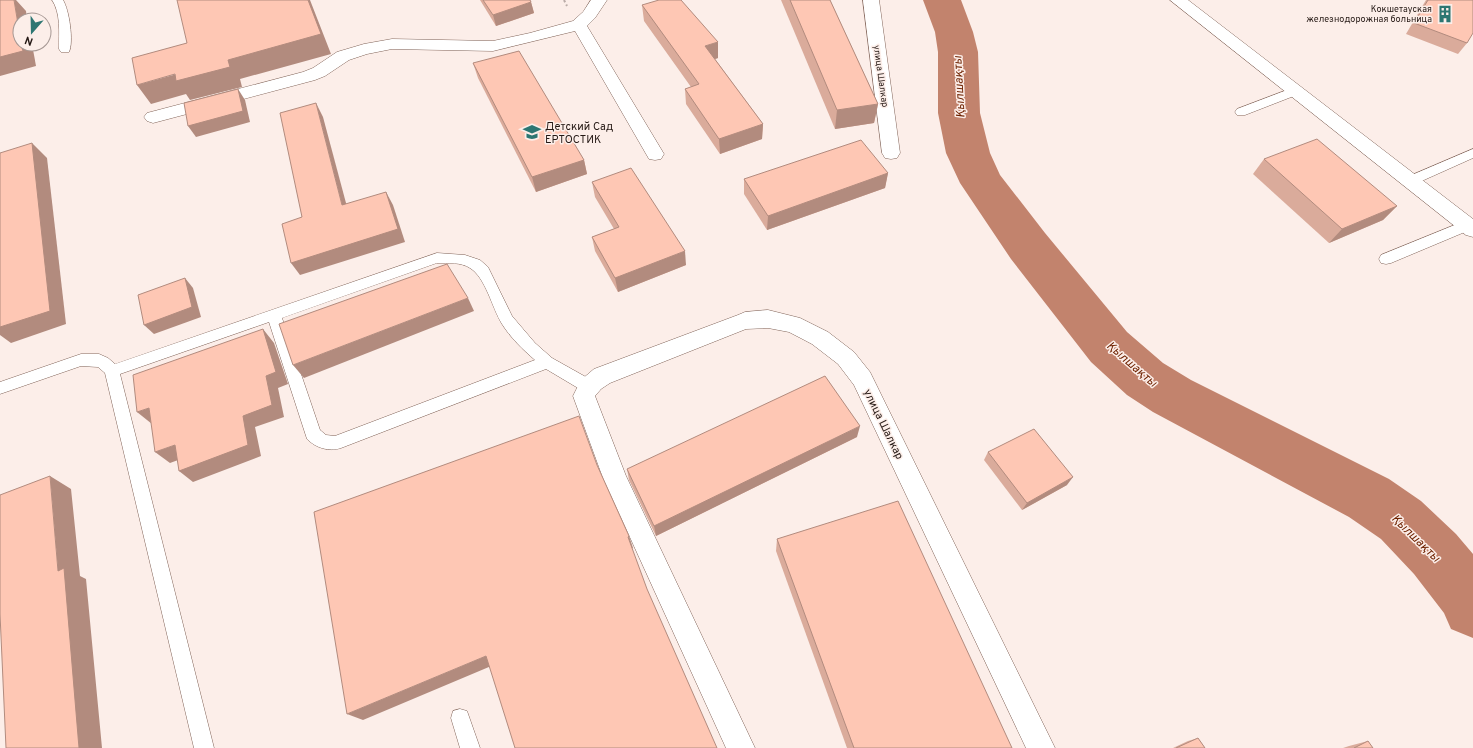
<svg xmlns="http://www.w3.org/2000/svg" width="1473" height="748" font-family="Overpass,sans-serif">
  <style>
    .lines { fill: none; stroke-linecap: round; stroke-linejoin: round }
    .river { fill: #c2836d; fill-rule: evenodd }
    .service-casing { stroke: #816459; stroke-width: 1 }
    .minor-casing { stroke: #816459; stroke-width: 1 }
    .tertiary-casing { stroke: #816459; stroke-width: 1 }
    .path { stroke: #baaca8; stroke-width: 2; stroke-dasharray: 2.5 2.5; stroke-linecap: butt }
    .service { fill: #fff; fill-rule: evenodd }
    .minor { fill: #fff; fill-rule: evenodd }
    .tertiary { fill: #fff; fill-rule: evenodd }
    .wall { fill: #daab9b }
    .shaded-wall { fill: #b28b7e }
    .building { fill: #fec7b4; stroke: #b28b7e }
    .labels { text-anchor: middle; stroke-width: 3; stroke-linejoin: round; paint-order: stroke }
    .far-poi-label { font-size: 9px; fill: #241814; stroke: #fceee9; text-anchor: end }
    .far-street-label { font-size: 9px; fill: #241814; stroke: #fceee9 }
    .poi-label { font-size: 11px; fill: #241814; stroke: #fceee9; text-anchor: start }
    .street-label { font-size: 11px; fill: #241814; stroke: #fceee9 }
    .water-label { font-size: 12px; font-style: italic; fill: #6e2200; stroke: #fceee9 }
  </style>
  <rect width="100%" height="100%" fill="#fceee9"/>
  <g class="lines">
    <!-- river -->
    <polygon class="river" points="923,0 961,0 973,32 978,52 980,113 990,153 1000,175 1045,233 1127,332 1163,363 1191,380 1389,479 1421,501 1456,534 1473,554 1473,638 1451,629 1444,613 1414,574 1381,539 1349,517 1153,412 1127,395 1091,362 1011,259 960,183 946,153 938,113 938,52 935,32"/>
    <!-- service casing -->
    <g class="service-casing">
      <g id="service">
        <path d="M 52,0 L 63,0 C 69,9 74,42 69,52 L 61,52 L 59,49 C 59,33 61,13 52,0 Z"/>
        <polygon points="1295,87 1299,88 1301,91 1299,94 1245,115 1237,115 1235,112 1237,109"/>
        <polygon points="1473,149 1473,158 1415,184 1410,186 1405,184 1404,181 1405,178"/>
        <polygon points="1467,220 1472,221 1473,224 1472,229 1391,263 1386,264 1381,263 1379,259 1381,255"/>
        <path d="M 437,253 L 465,255 L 480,260 L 488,267 L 512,316 L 535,343 L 552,358 L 593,381 L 596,386 L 593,391 L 588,392 L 583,391 L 546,369 L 341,448 C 329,452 316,448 307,439 L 269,322 L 120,374 L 214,748 L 194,748 L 105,373 L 98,367 L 81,366 L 0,394 L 0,382 L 81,354 L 99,354 L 108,358 L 115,364 ZM 437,263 C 448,263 461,262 470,268 C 486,278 492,308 502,324 C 510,337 523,350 535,360 L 335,436 L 326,435 L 320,430 L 282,318 Z"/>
        <polygon points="460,709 467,711 480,748 460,748 451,718 453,711"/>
      </g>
    </g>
    <!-- minor casing -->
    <g class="minor-casing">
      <g id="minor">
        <polygon points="591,0 607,0 595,18 587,26 664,154 661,159 655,160 649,159 575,31 493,51 392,49 367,54 349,60 325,76 315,80 153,123 147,121 144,117 147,113 303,72 313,68 337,52 364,44 392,39 493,41 530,33 573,21 583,12"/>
        <polygon points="863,0 879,0 900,153 897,158 891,159 885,158 882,153"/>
        <polygon points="768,310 800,318 828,332 854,352 870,372 1055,748 1026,748 854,385 838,364 812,344 789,332 768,328 746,329 610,383 601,389 595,396 626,476 755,748 726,748 603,478 573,396 581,380 594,369 738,315 745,312"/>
      </g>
    </g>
    <!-- tertiary casing -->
    <g class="tertiary-casing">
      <polygon id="tertiary" points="1170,0 1188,0 1473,219 1473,237 1466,235"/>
    </g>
    <!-- path -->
    <polyline class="path" points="564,0 567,6"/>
    <!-- service -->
    <use href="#service" class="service"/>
    <!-- minor -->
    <use href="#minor" class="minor"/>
    <!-- tertiary -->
    <use href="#tertiary" class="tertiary"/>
  </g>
  <!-- wall -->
  <g class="wall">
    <polygon points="480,0 530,0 531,2 534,13 496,26"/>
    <polygon points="781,0 830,0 878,104 874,123 835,129"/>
    <polygon points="1426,0 1473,0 1467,43 1458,54 1406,34"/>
    <polygon points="642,5 718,58 715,59 763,124 762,139 720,154 686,104 685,89 691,87 644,21"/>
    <polygon points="473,63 584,160 587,174 536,192 478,78"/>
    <polygon points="1264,159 1397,206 1383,220 1329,243 1253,174"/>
    <polygon points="888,173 885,188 767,230 744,194 744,179"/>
    <polygon points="592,182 686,265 618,292 595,251 592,237 614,229 595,197"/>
    <polygon points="857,437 656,536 629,480 627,469"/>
    <polygon points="988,452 1067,485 1022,510 984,460"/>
    <polygon points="777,539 1012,748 847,748 776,551"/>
    <polygon points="1198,738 1205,748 1173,748 1188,741"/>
    <polygon points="1368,741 1373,748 1343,748 1349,746"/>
  </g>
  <!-- shaded-wall -->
  <g class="shaded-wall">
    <polygon points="14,0 16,0 26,11 27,20 20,20 20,36"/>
    <polygon points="308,0 310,0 331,54 240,79 242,87 190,100 186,94 151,104 137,85 228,60"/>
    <polygon points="531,2 534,13 496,26 493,15"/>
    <polygon points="718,42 718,58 706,62 705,46"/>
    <polygon points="21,44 32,44 36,66 0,76 0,57"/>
    <polygon points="238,89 245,100 250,122 196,137 188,126"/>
    <polygon points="316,103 323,117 350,218 342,205"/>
    <polygon points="878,104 874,123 835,129 837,110"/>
    <polygon points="763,124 762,139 720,154 719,139"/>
    <polygon points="32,143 47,158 66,324 11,343 0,335 0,327"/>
    <polygon points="584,160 587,174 536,192 532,177"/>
    <polygon points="888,173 885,188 767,230 768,216"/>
    <polygon points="386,192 393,205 405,242 300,275 291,263"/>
    <polygon points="1397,206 1383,220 1329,243 1342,229"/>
    <polygon points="685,251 686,265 618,292 615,278"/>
    <polygon points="185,278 193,288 201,317 154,334 144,325"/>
    <polygon points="468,298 474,311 304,378 293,365"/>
    <polygon points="263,329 274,343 288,384 278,388 284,417 255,427 261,456 193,482 179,471 243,416 266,376"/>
    <polygon points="149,408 152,424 137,412"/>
    <polygon points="860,426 857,437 656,536 654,526"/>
    <polygon points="175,445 189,456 170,463 155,452"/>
    <polygon points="50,476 71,489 80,576 86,579 102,748 79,748 58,571"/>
    <polygon points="1073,477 1067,485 1022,510 1027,503"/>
    <polygon points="629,536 633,548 631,549 628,537"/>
    <polygon points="486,656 496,664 363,720 347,714"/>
  </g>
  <!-- building -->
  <g class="building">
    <polygon points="0,0 14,0 20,36 20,44 21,44 23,51 0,57"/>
    <polygon points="177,0 308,0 321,34 228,60 230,67 176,81 175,74 137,85 132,58 187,43"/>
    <polygon points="483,0 530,0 531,2 493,15"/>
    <polygon points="659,0 681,0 718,42 705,46 763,124 719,139 685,89 699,84 642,5"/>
    <polygon points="790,0 830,0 878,104 837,110"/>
    <polygon points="1428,0 1473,0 1473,33 1467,43 1414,23"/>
    <polygon points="519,51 584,160 532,177 473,63"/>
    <polygon points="238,89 243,111 188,126 184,103"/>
    <polygon points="316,103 342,205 386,192 398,229 291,263 282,224 302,217 280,113"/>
    <polygon points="1317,139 1397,206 1342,229 1264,159"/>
    <polygon points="861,140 888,173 768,216 744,179"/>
    <polygon points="32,143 50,311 0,327 0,153"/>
    <polygon points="631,168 685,251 615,278 592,237 619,227 592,182"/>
    <polygon points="447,264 468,298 293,365 279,324"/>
    <polygon points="185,278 192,307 144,325 138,295"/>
    <polygon points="263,329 276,372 266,376 272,405 243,416 248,445 179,471 175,445 155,452 149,408 137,412 133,375"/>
    <polygon points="825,376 860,426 654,526 627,469"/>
    <polygon points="579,416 597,465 629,536 628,537 647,589 717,748 515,748 486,656 347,714 314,512"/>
    <polygon points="1034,429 1073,477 1027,503 988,452"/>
    <polygon points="50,476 58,571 64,568 79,748 6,748 0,614 0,495"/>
    <polygon points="898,501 1012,748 854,748 777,539"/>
    <polygon points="1198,738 1205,748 1176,748"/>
    <polygon points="1368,741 1373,748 1354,748"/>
  </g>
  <!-- icons -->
  <defs>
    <g id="building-bare" transform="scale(1.38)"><path d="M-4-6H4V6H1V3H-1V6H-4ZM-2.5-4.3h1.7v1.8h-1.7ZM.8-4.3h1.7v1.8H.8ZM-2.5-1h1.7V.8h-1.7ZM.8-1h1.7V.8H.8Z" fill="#2d7672" stroke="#fceee9" stroke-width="2.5" paint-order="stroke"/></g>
    <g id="school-bare" transform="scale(1.38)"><path d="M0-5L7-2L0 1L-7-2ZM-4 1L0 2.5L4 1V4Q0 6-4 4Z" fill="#2d7672" stroke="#fceee9" stroke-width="2.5" paint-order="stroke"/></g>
  </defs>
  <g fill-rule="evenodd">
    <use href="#building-bare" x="1445" y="14"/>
    <use href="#school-bare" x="532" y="132"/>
  </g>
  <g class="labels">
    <!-- far-poi labels -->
    <g class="far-poi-label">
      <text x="1432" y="12">Кокшетауская<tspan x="1432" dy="10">железнодорожная больница</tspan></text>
    </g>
    <!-- far-street labels -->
    <g class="far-street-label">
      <text transform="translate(881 76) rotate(82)" y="3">улица Шалкар</text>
    </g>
    <!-- poi labels -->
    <g class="poi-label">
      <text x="545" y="130">Детский Сад<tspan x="545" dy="13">ЕРТОСТИК</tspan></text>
    </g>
    <!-- street labels -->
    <g class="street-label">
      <text transform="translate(884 424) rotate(64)" y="4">улица Шалкар</text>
    </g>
    <!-- water labels -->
    <g class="water-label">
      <text transform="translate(959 87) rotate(-93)" y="4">Қылшақты</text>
      <text transform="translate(1132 364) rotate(41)" y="4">Қылшақты</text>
      <text transform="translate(1416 538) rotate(44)" y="4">Қылшақты</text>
    </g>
  </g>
  <!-- north arrow -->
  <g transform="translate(32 32) rotate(200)"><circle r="19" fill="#fceee9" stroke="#a69894"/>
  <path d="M0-3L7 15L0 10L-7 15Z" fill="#2d7672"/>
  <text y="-6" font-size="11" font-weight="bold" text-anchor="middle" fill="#241814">N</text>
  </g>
</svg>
